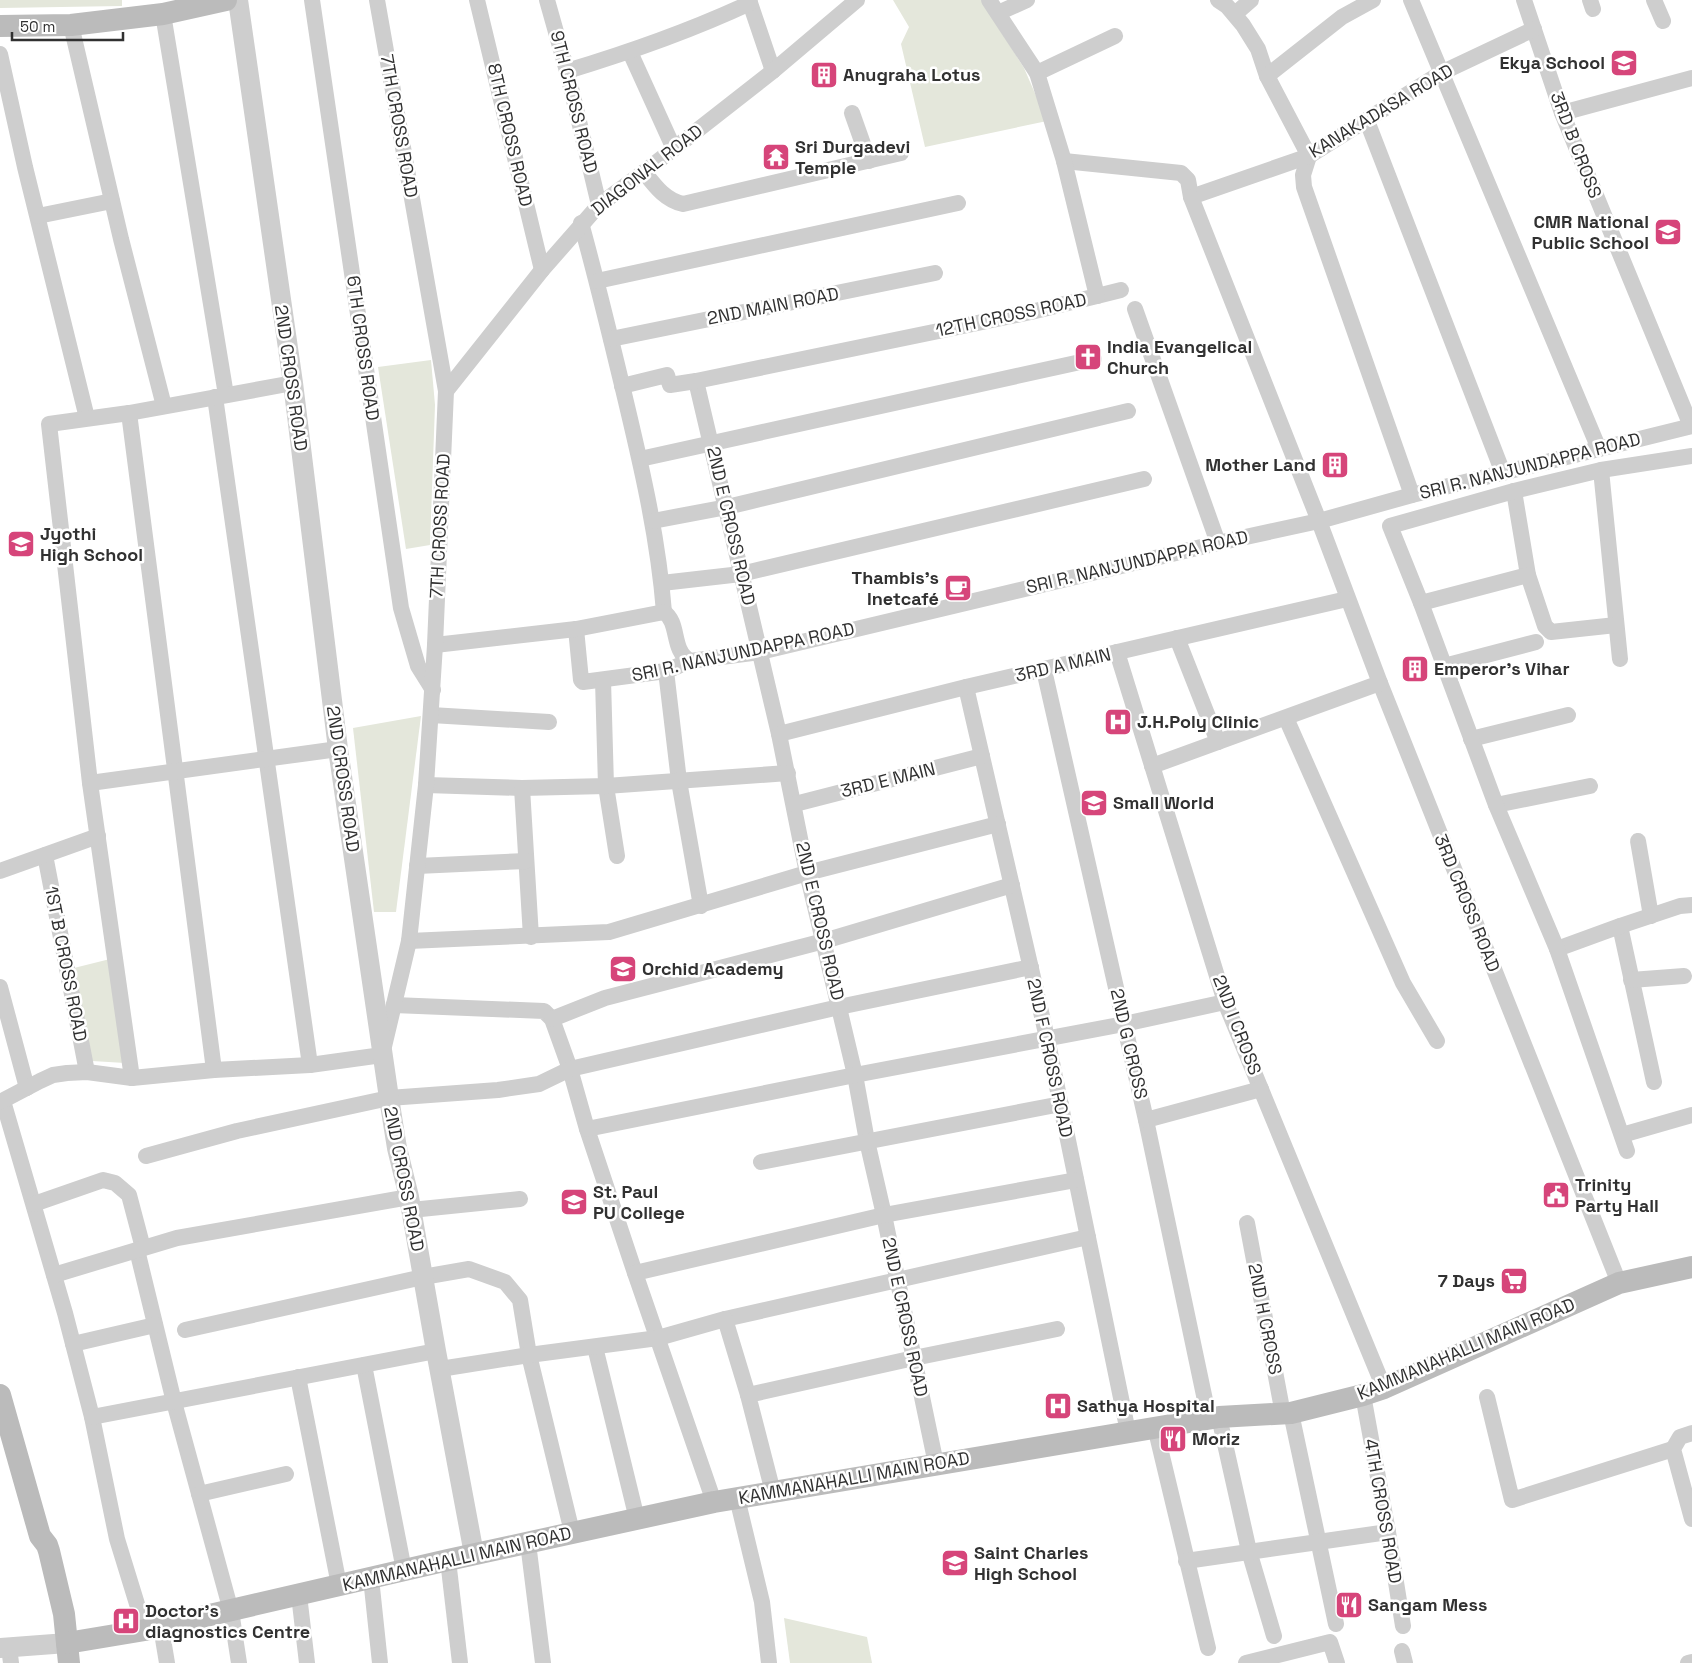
<svg xmlns="http://www.w3.org/2000/svg" width="1692" height="1663" font-family="'Space Grotesk',sans-serif">
  <style>
    .green { fill: #e4e7db }
    .lines { fill: none; stroke-linecap: round; stroke-linejoin: round }
    .minor { stroke: #cecece; stroke-width: 16 }
    .tertiary { stroke: #cecece; stroke-width: 20 }
    .secondary { stroke: #bbb; stroke-width: 22 }
    .labels { text-anchor: middle; stroke-width: 5; stroke-linejoin: round; paint-order: stroke }
    .poi-label { font-size: 18px; font-weight: bold; fill: #313131; stroke: #fff; text-anchor: start }
    .street-label { font-size: 18px; fill: #313131; stroke: #fff }
  </style>
  <rect width="100%" height="100%" fill="#fff"/>
  <!-- green -->
  <g class="green">
    <polygon points="0,0 122,0 122,6 0,8"/>
    <polygon points="893,0 981,0 1024,68 1047,121 925,147 901,44 909,27"/>
    <polygon points="431,360 435,405 430,545 406,549 378,367"/>
    <polygon points="421,716 396,912 374,912 353,728"/>
    <polygon points="114,958 125,1063 92,1061 74,968"/>
    <polygon points="784,1618 867,1637 872,1663 790,1663"/>
  </g>
  <g class="lines">
    <!-- minor -->
    <g class="minor">
      <polyline points="312,0 401,608 418,666 433,690"/>
      <polyline points="477,0 542,270"/>
      <polyline points="547,0 567,71 599,205"/>
      <polyline points="749,0 773,71"/>
      <polyline points="1218,0 1227,6 1243,25 1258,49 1267,76 1309,156"/>
      <polyline points="1411,0 1599,449"/>
      <polyline points="1524,0 1562,113 1691,426"/>
      <polyline points="1590,0 1593,9"/>
      <polyline points="1654,0 1663,21"/>
      <polyline points="998,13 1027,0"/>
      <polyline points="163,14 226,395"/>
      <polyline points="1235,14 1251,0"/>
      <polyline points="71,25 121,239 164,406"/>
      <polyline points="630,52 674,149"/>
      <polyline points="0,54 25,167 87,418"/>
      <path d="M 567,71 C 630,52 690,31 750,3"/>
      <polyline points="1037,73 1115,36"/>
      <polyline points="1267,76 1342,17 1373,0"/>
      <polyline points="852,113 869,161"/>
      <polyline points="1562,113 1692,78"/>
      <polyline points="1367,121 1503,473"/>
      <polyline points="1309,156 1303,175 1304,187 1412,495"/>
      <polyline points="1064,161 1181,173 1188,180 1191,197 1309,156 1441,73 1534,29"/>
      <path d="M 644,172 C 655,186 665,200 683,204 L 901,153"/>
      <polyline points="1191,197 1319,521 1380,683 1619,1283"/>
      <polyline points="38,216 112,201"/>
      <path d="M 581,223 C 596,277 609,331 622,385 C 640,460 658,535 664,612"/>
      <polyline points="597,281 958,203"/>
      <polyline points="1097,296 1121,290"/>
      <polyline points="1135,309 1218,543"/>
      <polyline points="611,339 935,273"/>
      <polyline points="696,381 779,734 807,873 855,1075 867,1141 884,1215 936,1464"/>
      <polyline points="622,386 667,375 670,385 696,381 1031,312 1097,296 1064,161 1037,73 989,0"/>
      <polyline points="446,391 542,270 599,205 644,172 773,71 857,0"/>
      <polyline points="215,397 310,1065"/>
      <polyline points="129,413 214,1070"/>
      <polyline points="640,459 1094,359"/>
      <polyline points="1601,470 1620,659"/>
      <polyline points="1514,491 1528,575 1545,626 1551,632 1616,625"/>
      <polyline points="653,521 727,507 1128,411"/>
      <polyline points="662,583 741,574 1144,479"/>
      <polyline points="1421,603 1528,575"/>
      <polyline points="576,629 581,680 583,682 666,671 690,661 760,652 1218,543 1319,521 1412,495 1692,426"/>
      <polyline points="1177,638 1218,742"/>
      <path d="M 435,645 L 576,629 L 664,612 C 680,623 671,651 690,661"/>
      <polyline points="1117,652 1225,1002 1384,1388"/>
      <polyline points="1444,666 1536,642"/>
      <polyline points="1044,670 1146,1120 1209,1419"/>
      <polyline points="666,671 679,781 701,906"/>
      <polyline points="603,680 606,786 617,856"/>
      <polyline points="966,687 1047,1038 1128,1432"/>
      <polyline points="431,715 549,722"/>
      <polyline points="1286,718 1403,983 1437,1041"/>
      <polyline points="779,734 966,687 1347,599"/>
      <polyline points="1471,739 1568,715"/>
      <polyline points="1152,766 1380,683"/>
      <polyline points="90,783 338,749"/>
      <polyline points="426,785 522,788 606,786 788,773"/>
      <polyline points="522,788 531,937"/>
      <polyline points="795,804 982,756"/>
      <polyline points="1496,805 1590,786"/>
      <polyline points="1638,841 1651,916"/>
      <polyline points="45,855 87,1072"/>
      <polyline points="417,866 526,861"/>
      <polyline points="0,871 98,836"/>
      <polyline points="1620,926 1654,1082"/>
      <polyline points="409,941 609,932 807,873 998,824"/>
      <polyline points="1557,949 1620,926 1680,906 1692,905"/>
      <polyline points="1631,980 1684,976"/>
      <polyline points="0,987 27,1088"/>
      <polyline points="394,1005 544,1011 552,1019 570,1069 587,1129 635,1273 714,1502"/>
      <polyline points="552,1019 605,998 824,941 1012,885"/>
      <polyline points="132,1078 90,783 49,424 129,413 293,383"/>
      <polyline points="3,1101 65,1313 92,1417 117,1539 145,1630"/>
      <polyline points="0,1102 40,1081 53,1075 67,1073 87,1072 132,1078 214,1070 310,1065 382,1055 409,941 426,785 435,645 446,391 377,0"/>
      <polyline points="1146,1120 1261,1089"/>
      <polyline points="587,1129 855,1075 1124,1024 1225,1002"/>
      <polyline points="1622,1135 1692,1115"/>
      <polyline points="1627,1151 1557,949 1496,805 1421,603 1390,526 1514,491 1601,470 1692,456"/>
      <polyline points="146,1156 237,1131 389,1098 498,1090 539,1084 570,1069 839,1007 1031,967"/>
      <polyline points="761,1162 1061,1104"/>
      <polyline points="34,1204 103,1180 115,1183 129,1195 143,1248"/>
      <polyline points="411,1210 520,1199"/>
      <polyline points="1247,1223 1283,1414"/>
      <polyline points="137,1250 174,1402 231,1611 239,1663"/>
      <polyline points="635,1273 884,1215 1076,1180"/>
      <polyline points="54,1275 177,1238 409,1197"/>
      <polyline points="725,1319 1088,1237"/>
      <polyline points="185,1330 423,1277 469,1269 505,1282 520,1300 529,1355 572,1532"/>
      <polyline points="73,1344 155,1325"/>
      <polyline points="595,1347 637,1519"/>
      <polyline points="364,1365 404,1570"/>
      <polyline points="440,1369 529,1355 658,1338 725,1319 748,1395"/>
      <polyline points="298,1377 339,1585"/>
      <polyline points="1363,1395 1388,1532 1403,1626"/>
      <polyline points="1487,1397 1512,1500 1673,1449"/>
      <polyline points="1291,1413 1336,1624"/>
      <polyline points="92,1417 436,1351"/>
      <polyline points="1219,1417 1249,1551 1274,1636"/>
      <polyline points="1155,1427 1208,1648"/>
      <polyline points="1692,1433 1680,1437 1673,1449 1692,1519"/>
      <polyline points="773,1492 748,1395 914,1358 1057,1329"/>
      <polyline points="199,1494 286,1474"/>
      <polyline points="737,1498 762,1602 769,1663"/>
      <polyline points="528,1543 543,1663"/>
      <polyline points="448,1560 460,1663"/>
      <polyline points="1186,1561 1388,1532"/>
      <polyline points="371,1578 380,1663"/>
      <polyline points="299,1595 307,1663"/>
      <polyline points="161,1627 167,1663"/>
      <polyline points="9,1647 11,1663"/>
      <polyline points="1402,1651 1405,1663"/>
      <polyline points="1246,1663 1330,1642 1337,1663"/>
      <polyline points="1688,1663 1692,1662"/>
    </g>
    <!-- tertiary -->
    <g class="tertiary">
      <polyline points="238,0 293,383 338,749 389,1098 397,1148 409,1197 436,1351 474,1554"/>
      <polyline points="0,1648 67,1643"/>
    </g>
    <!-- secondary -->
    <g class="secondary">
      <polyline points="0,26 71,25 163,14 226,0"/>
      <polyline points="0,1395 40,1536 47,1545 49,1551 64,1614 69,1663"/>
      <polyline points="67,1643 145,1630 448,1560 714,1502 1219,1417 1291,1413 1363,1395 1384,1388 1619,1283 1692,1267"/>
    </g>
  </g>
  <!-- icons -->
  <defs>
    <g id="school-square" transform="scale(1.4375)"><rect x="-9" y="-9" width="18" height="18" rx="4" fill="#d6457a" stroke="#fff"/><path d="M0-5L7-2L0 1L-7-2ZM-4 1L0 2.5L4 1V4Q0 6-4 4Z" fill="#fff"/></g>
    <g id="building-square" transform="scale(1.4375)"><rect x="-9" y="-9" width="18" height="18" rx="4" fill="#d6457a" stroke="#fff"/><path d="M-4-6H4V6H1V3H-1V6H-4ZM-2.5-4.3h1.7v1.8h-1.7ZM.8-4.3h1.7v1.8H.8ZM-2.5-1h1.7V.8h-1.7ZM.8-1h1.7V.8H.8Z" fill="#fff"/></g>
    <g id="temple-square" transform="scale(1.4375)"><rect x="-9" y="-9" width="18" height="18" rx="4" fill="#d6457a" stroke="#fff"/><path d="M0-6L5-2H3V0L6.5 2.5H4V6H1.5V3h-3V6H-4V2.5H-6.5L-3 0V-2H-5Z" fill="#fff"/></g>
    <g id="church-square" transform="scale(1.4375)"><rect x="-9" y="-9" width="18" height="18" rx="4" fill="#d6457a" stroke="#fff"/><path d="M-1.2-6h2.4v3.5h3.3v2.4h-3.3V6h-2.4V-.1h-3.3v-2.4h3.3Z" fill="#fff"/></g>
    <g id="cafe-square" transform="scale(1.4375)"><rect x="-9" y="-9" width="18" height="18" rx="4" fill="#d6457a" stroke="#fff"/><path d="M-5.5-4.5H6V0H3Q3 3.5 0 3.5H-2.5Q-5.5 3.5-5.5 0ZM3-3.2v2h1.7v-2ZM-6 4.5H4V6H-6Z" fill="#fff"/></g>
    <g id="hospital-square" transform="scale(1.4375)"><rect x="-9" y="-9" width="18" height="18" rx="4" fill="#d6457a" stroke="#fff"/><path d="M-5-5h3v3.5h4V-5h3V5h-3V1.5h-4V5h-3Z" fill="#fff"/></g>
    <g id="civic-square" transform="scale(1.4375)"><rect x="-9" y="-9" width="18" height="18" rx="4" fill="#d6457a" stroke="#fff"/><path d="M-.6-6.5H3V-4.5H.6V-3L4-1V1h2V6H-6V1h2V-1L-.6-3ZM-1.2 2.5V6h2.4V2.5Z" fill="#fff"/></g>
    <g id="university-square" transform="scale(1.4375)"><rect x="-9" y="-9" width="18" height="18" rx="4" fill="#d6457a" stroke="#fff"/><path d="M0-5L7-2L0 1L-7-2ZM-4 1L0 2.5L4 1V4Q0 6-4 4Z" fill="#fff"/></g>
    <g id="supermarket-square" transform="scale(1.4375)"><rect x="-9" y="-9" width="18" height="18" rx="4" fill="#d6457a" stroke="#fff"/><path d="M-6-5.5h2.5l.6 2H6L4.5 2H-2.5L-4.4-4H-6ZM-1.5 3.2a1.3 1.3 0 1 0 .1 0ZM3 3.2a1.3 1.3 0 1 0 .1 0Z" fill="#fff"/></g>
    <g id="restaurant-square" transform="scale(1.4375)"><rect x="-9" y="-9" width="18" height="18" rx="4" fill="#d6457a" stroke="#fff"/><path d="M-5-6h1v4h1v-4h1v4h1v-4h1v5L-1.5 .5V6h-2V.5L-5-1ZM5-6V6H3V1.5H1.5Q1.5-4 5-6Z" fill="#fff"/></g>
  </defs>
  <g fill-rule="evenodd">
    <use href="#school-square" x="1624" y="63"/>
    <use href="#building-square" x="824" y="75"/>
    <use href="#temple-square" x="776" y="157"/>
    <use href="#school-square" x="1668" y="232"/>
    <use href="#church-square" x="1088" y="357"/>
    <use href="#building-square" x="1335" y="465"/>
    <use href="#school-square" x="21" y="544"/>
    <use href="#cafe-square" x="958" y="588"/>
    <use href="#building-square" x="1415" y="669"/>
    <use href="#hospital-square" x="1118" y="722"/>
    <use href="#school-square" x="1094" y="803"/>
    <use href="#school-square" x="623" y="969"/>
    <use href="#civic-square" x="1556" y="1195"/>
    <use href="#university-square" x="574" y="1202"/>
    <use href="#supermarket-square" x="1514" y="1281"/>
    <use href="#hospital-square" x="1058" y="1406"/>
    <use href="#restaurant-square" x="1173" y="1439"/>
    <use href="#school-square" x="955" y="1563"/>
    <use href="#restaurant-square" x="1349" y="1605"/>
    <use href="#hospital-square" x="126" y="1621"/>
  </g>
  <g class="labels">
    <!-- poi labels -->
    <g class="poi-label">
      <text x="1605" y="69" text-anchor="end">Ekya School</text>
      <text x="843" y="81">Anugraha Lotus</text>
      <text x="795" y="153">Sri Durgadevi<tspan x="795" dy="21">Temple</tspan></text>
      <text x="1649" y="228" text-anchor="end">CMR National<tspan x="1649" dy="21">Public School</tspan></text>
      <text x="1107" y="353">India Evangelical<tspan x="1107" dy="21">Church</tspan></text>
      <text x="1316" y="471" text-anchor="end">Mother Land</text>
      <text x="40" y="540">Jyothi<tspan x="40" dy="21">High School</tspan></text>
      <text x="939" y="584" text-anchor="end">Thambis's<tspan x="939" dy="21">Inetcafé</tspan></text>
      <text x="1434" y="675">Emperor's Vihar</text>
      <text x="1137" y="728">J.H.Poly Clinic</text>
      <text x="1113" y="809">Small World</text>
      <text x="642" y="975">Orchid Academy</text>
      <text x="1575" y="1191">Trinity<tspan x="1575" dy="21">Party Hall</tspan></text>
      <text x="593" y="1198">St. Paul<tspan x="593" dy="21">PU College</tspan></text>
      <text x="1495" y="1287" text-anchor="end">7 Days</text>
      <text x="1077" y="1412">Sathya Hospital</text>
      <text x="1192" y="1445">Moriz</text>
      <text x="974" y="1559">Saint Charles<tspan x="974" dy="21">High School</tspan></text>
      <text x="1368" y="1611">Sangam Mess</text>
      <text x="145" y="1617">Doctor's<tspan x="145" dy="21">diagnostics Centre</tspan></text>
    </g>
    <!-- street labels -->
    <g class="street-label">
      <text transform="translate(574 102) rotate(76)" y="6">9TH CROSS ROAD</text>
      <text transform="translate(1381 111) rotate(-31)" y="6">KANAKADASA ROAD</text>
      <text transform="translate(399 126) rotate(80)" y="6">7TH CROSS ROAD</text>
      <text transform="translate(510 135) rotate(77)" y="6">8TH CROSS ROAD</text>
      <text transform="translate(1576 145) rotate(69)" y="6">3RD B CROSS</text>
      <text transform="translate(647 170) rotate(-38)" y="6">DIAGONAL ROAD</text>
      <text transform="translate(773 306) rotate(-11)" y="6">2ND MAIN ROAD</text>
      <text transform="translate(1011 315) rotate(-12)" y="6">12TH CROSS ROAD</text>
      <text transform="translate(363 348) rotate(82)" y="6">6TH CROSS ROAD</text>
      <text transform="translate(291 378) rotate(82)" y="6">2ND CROSS ROAD</text>
      <text transform="translate(1530 466) rotate(-14)" y="6">SRI R. NANJUNDAPPA ROAD</text>
      <text transform="translate(440 526) rotate(-87)" y="6">7TH CROSS ROAD</text>
      <text transform="translate(731 526) rotate(77)" y="6">2ND E CROSS ROAD</text>
      <text transform="translate(1137 562) rotate(-13)" y="6">SRI R. NANJUNDAPPA ROAD</text>
      <text transform="translate(743 652) rotate(-12)" y="6">SRI R. NANJUNDAPPA ROAD</text>
      <text transform="translate(1063 665) rotate(-13)" y="6">3RD A MAIN</text>
      <text transform="translate(343 779) rotate(82)" y="6">2ND CROSS ROAD</text>
      <text transform="translate(888 780) rotate(-14)" y="6">3RD E MAIN</text>
      <text transform="translate(1467 903) rotate(68)" y="6">3RD CROSS ROAD</text>
      <text transform="translate(820 921) rotate(77)" y="6">2ND E CROSS ROAD</text>
      <text transform="translate(66 964) rotate(79)" y="6">1ST B CROSS ROAD</text>
      <text transform="translate(1237 1025) rotate(69)" y="6">2ND I CROSS</text>
      <text transform="translate(1129 1044) rotate(77)" y="6">2ND G CROSS</text>
      <text transform="translate(1050 1058) rotate(78)" y="6">2ND F CROSS ROAD</text>
      <text transform="translate(404 1179) rotate(79)" y="6">2ND CROSS ROAD</text>
      <text transform="translate(905 1317) rotate(78)" y="6">2ND E CROSS ROAD</text>
      <text transform="translate(1265 1319) rotate(79)" y="6">2ND H CROSS</text>
      <text transform="translate(1466 1349) rotate(-23)" y="6">KAMMANAHALLI MAIN ROAD</text>
      <text transform="translate(854 1478) rotate(-10)" y="6">KAMMANAHALLI MAIN ROAD</text>
      <text transform="translate(1383 1511) rotate(80)" y="6">4TH CROSS ROAD</text>
      <text transform="translate(457 1559) rotate(-13)" y="6">KAMMANAHALLI MAIN ROAD</text>
    </g>
  </g>
  <!-- scale -->
  <path d="M12 32v8h111v-8" fill="none" stroke="#313131" stroke-width="2.5"/>
  <text x="20" y="32" font-size="15" fill="#313131" stroke="#ffffff" stroke-width="4" paint-order="stroke">50 m</text>
</svg>
